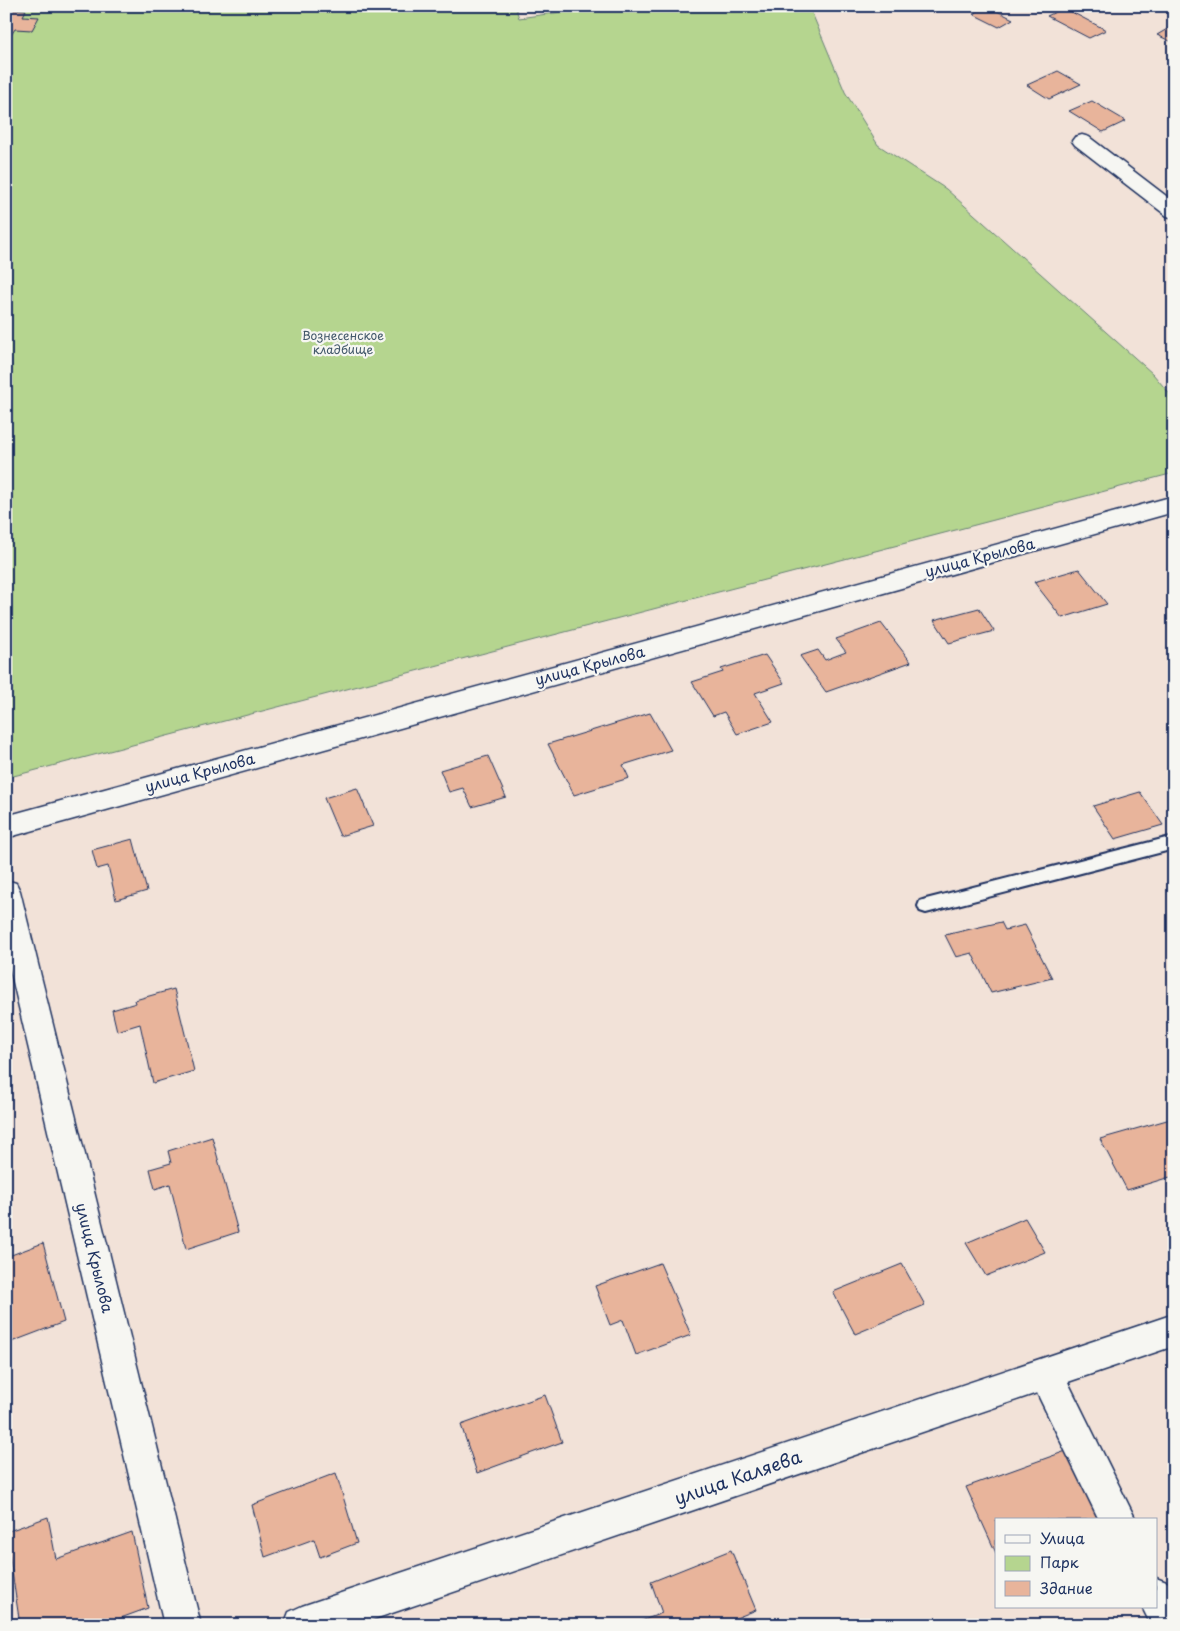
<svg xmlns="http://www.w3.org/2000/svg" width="1180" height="1631" font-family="'Playpen Sans',sans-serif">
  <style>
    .green { fill: #b5d58f; stroke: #688276 }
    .building { fill: #e8b49b; stroke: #1b2f5e }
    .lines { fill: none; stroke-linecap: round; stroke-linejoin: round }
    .lane-casing { stroke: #1b2f5e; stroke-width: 4 }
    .street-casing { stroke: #1b2f5e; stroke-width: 3 }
    .lane { fill: #f6f6f2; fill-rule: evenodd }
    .street { fill: #f6f6f2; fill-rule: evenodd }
    .labels { text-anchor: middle; stroke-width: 4.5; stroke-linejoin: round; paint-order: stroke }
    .far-park-label { font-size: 12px; fill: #42586a; stroke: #f6f6f2 }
    .street-label { font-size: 15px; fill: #1b2f5e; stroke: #f6f6f2 }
    .near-street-label { font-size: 18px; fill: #1b2f5e; stroke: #f6f6f2 }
  </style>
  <rect width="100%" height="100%" fill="#f2e2d8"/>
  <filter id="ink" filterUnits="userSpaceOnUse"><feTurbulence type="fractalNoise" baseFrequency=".02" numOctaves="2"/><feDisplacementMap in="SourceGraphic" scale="10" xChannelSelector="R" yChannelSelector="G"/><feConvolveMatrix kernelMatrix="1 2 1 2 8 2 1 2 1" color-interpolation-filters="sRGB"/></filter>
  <g filter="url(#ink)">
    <!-- green -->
    <polygon class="green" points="6,6 515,6 519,18 575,10 589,6 809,6 845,92 878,145 946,189 1153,374 1174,399 1174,473 6,778"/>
    <!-- building -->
    <g class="building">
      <polygon points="987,6 1013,19 999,27 973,14"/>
      <polygon points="1064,8 1106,30 1089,38 1047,16"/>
      <polygon points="6,9 26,10 23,16 39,17 32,30 15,29 11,35 6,35"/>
      <polygon points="1174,25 1174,39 1170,41 1157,35"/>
      <polygon points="1058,71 1081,84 1049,99 1027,85"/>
      <polygon points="1092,101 1126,121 1103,132 1069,111"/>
      <polygon points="1079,569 1107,604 1062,618 1034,582"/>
      <polygon points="979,608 994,631 949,643 934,620"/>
      <polygon points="881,623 911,662 826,692 800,656 818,650 825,660 846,652 836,639"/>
      <polygon points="765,655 784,683 755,693 773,722 737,734 724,712 713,716 692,682 723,672 721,669"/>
      <polygon points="650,713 671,750 623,765 629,778 574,795 548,744"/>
      <polygon points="488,756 506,797 472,807 463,788 449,792 440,770"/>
      <polygon points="357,788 373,826 340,836 324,798"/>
      <polygon points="1140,792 1163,825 1115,839 1093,806"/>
      <polygon points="133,839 147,891 116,900 108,866 97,869 92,850"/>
      <polygon points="1001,922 1005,930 1025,925 1052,978 991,993 972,953 956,957 945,935"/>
      <polygon points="174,989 194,1071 153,1083 140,1024 117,1031 112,1010 136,1003 135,1000"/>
      <polygon points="1174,1118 1174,1184 1170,1177 1127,1190 1100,1139"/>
      <polygon points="212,1137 238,1232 186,1249 170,1184 155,1189 150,1169 171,1163 168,1151"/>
      <polygon points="1025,1218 1045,1252 986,1276 966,1243"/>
      <polygon points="43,1243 64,1322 6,1344 6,1310 9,1309 6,1298 6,1257"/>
      <polygon points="660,1263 691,1335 636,1355 623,1320 610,1325 595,1286"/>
      <polygon points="902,1264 925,1305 855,1334 833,1292"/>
      <polygon points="545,1395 562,1442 477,1473 461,1425"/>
      <polygon points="1066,1451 1099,1520 996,1520 996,1553 966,1487"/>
      <polygon points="336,1473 357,1543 320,1557 314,1539 265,1557 252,1505"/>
      <polygon points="48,1517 56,1559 132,1532 148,1608 102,1625 20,1625 6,1532"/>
      <polygon points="731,1550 756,1610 719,1625 631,1625 662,1613 651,1582"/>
    </g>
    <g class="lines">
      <!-- lane casing -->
      <g class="lane-casing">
        <polygon id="lane" points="1174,836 1174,849 926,913 920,911 918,906 920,901 926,899"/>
      </g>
      <!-- street casing -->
      <g class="street-casing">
        <g id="street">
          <polygon points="1082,135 1089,137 1174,202 1174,218 1167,216 1075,145 1072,141 1075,137"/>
          <polygon points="1174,496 1174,512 6,838 6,816"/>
          <polygon points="6,880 16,883 20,891 201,1625 164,1625 6,952"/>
          <polygon points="1174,1314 1174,1346 1068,1382 1136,1520 1099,1520 1037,1393 357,1625 284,1625 289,1612 302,1606"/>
          <polygon points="1156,1578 1169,1583 1174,1593 1174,1625 1151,1625 1142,1607 1156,1607"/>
        </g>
      </g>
      <!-- lane -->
      <use href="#lane" class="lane"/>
      <!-- street -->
      <use href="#street" class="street"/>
    </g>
  </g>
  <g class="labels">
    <!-- far-park labels -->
    <g class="far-park-label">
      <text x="343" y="340">Вознесенское<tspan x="343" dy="14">кладбище</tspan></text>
    </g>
    <!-- street labels -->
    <g class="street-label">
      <text transform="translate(980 558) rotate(-15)" y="5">улица Крылова</text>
      <text transform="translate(590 666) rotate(-15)" y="5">улица Крылова</text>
      <text transform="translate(200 773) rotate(-15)" y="5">улица Крылова</text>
      <text transform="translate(94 1258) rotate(76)" y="5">улица Крылова</text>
    </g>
    <!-- near-street labels -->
    <g class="near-street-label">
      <text transform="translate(738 1478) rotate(-19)" y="6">улица Каляева</text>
    </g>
  </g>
  <!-- margin -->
  <rect width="1180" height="1631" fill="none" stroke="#f6f6f2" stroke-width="25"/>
  <rect x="12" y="12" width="1155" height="1606" fill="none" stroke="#1b2f5e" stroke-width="2" filter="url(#ink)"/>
  <!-- legend -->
  <rect x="995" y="1518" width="162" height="90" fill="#f6f6f2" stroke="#9ea6b7"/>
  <rect x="1005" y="1535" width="25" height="8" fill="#f6f6f2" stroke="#9ea6b7"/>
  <text x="1040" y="1544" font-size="15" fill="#1b2f5e">Улица</text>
  <rect x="1005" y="1556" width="25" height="15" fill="#b5d58f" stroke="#9ea6b7"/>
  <text x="1040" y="1568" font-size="15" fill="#1b2f5e">Парк</text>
  <rect x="1005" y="1581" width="25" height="15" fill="#e8b49b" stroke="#9ea6b7"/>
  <text x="1040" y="1594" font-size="15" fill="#1b2f5e">Здание</text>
</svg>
